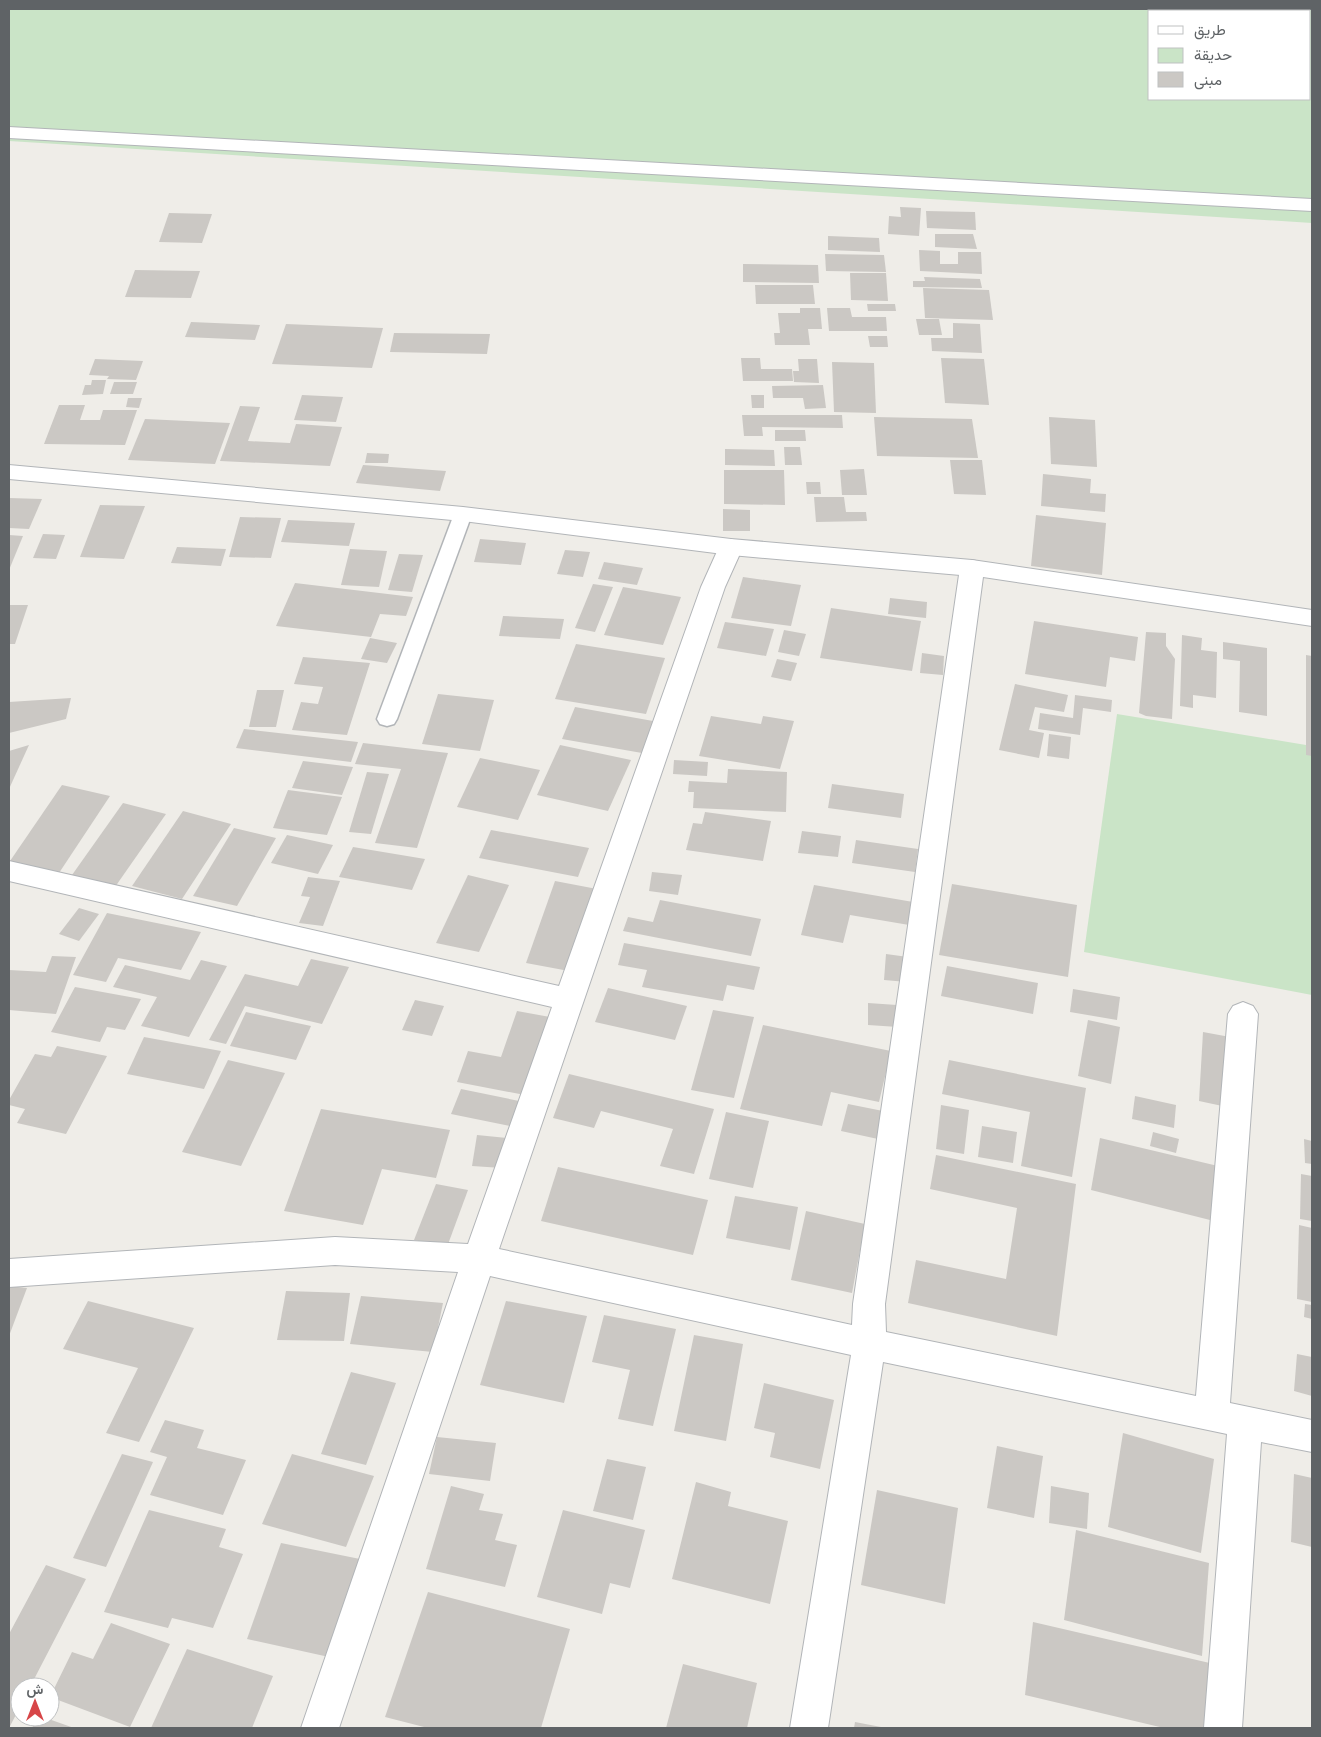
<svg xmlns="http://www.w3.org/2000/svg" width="1321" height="1737" font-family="'Space Grotesk',Vazirmatn,sans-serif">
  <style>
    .green { fill: #cae4c7; fill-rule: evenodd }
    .building { fill: #cbc8c4 }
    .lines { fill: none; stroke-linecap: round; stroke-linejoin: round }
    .service-casing { stroke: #b2b5b8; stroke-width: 3 }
    .minor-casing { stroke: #b2b5b8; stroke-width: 2 }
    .tertiary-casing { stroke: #b2b5b8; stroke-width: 2 }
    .service { fill: #fff; fill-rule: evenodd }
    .minor { fill: #fff; fill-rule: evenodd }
    .tertiary { fill: #fff; fill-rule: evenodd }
  </style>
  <rect width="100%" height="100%" fill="#efede8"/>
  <!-- green -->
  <g class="green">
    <path d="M 9,9 L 1312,9 L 1312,223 L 9,141 ZM 1150,11 L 1310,11 L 1310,99 L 1150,99 Z"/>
    <polygon points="1117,714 1312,746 1312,995 1084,952"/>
  </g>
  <!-- building -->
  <g class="building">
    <polygon points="900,207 921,208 919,236 888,234 889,216 901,217"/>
    <polygon points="926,211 975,212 976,230 927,228"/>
    <polygon points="169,213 212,214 202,243 159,242"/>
    <polygon points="935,234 973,234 977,249 935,247"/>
    <polygon points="828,236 879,238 880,252 828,250"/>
    <polygon points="919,250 940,251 940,264 958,264 958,252 981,252 982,274 920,271"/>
    <polygon points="825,254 884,255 886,272 826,271"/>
    <polygon points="743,264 818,265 819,283 743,282"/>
    <polygon points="135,270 200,271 191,298 125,297"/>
    <polygon points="850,273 886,273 888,301 851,300"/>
    <polygon points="924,277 980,279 982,288 913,287 913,281 925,281"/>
    <polygon points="755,285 813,285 815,304 756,304"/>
    <polygon points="923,288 989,290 993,320 925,318"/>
    <polygon points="867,304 895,304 896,311 868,311"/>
    <polygon points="800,308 820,308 822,329 808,329 810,345 775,345 774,333 780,333 778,313 800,313"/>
    <polygon points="827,308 850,308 852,317 886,317 887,331 829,331"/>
    <polygon points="916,319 939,319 942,335 919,335"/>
    <polygon points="191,322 260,325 255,340 185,337"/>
    <polygon points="953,323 980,324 982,353 932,351 931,338 953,338"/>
    <polygon points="286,324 383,328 372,368 272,364"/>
    <polygon points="394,333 490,334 487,354 390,352"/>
    <polygon points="868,336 887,336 888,347 870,347"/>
    <polygon points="741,358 760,358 761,369 792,369 793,381 743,381"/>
    <polygon points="941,358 984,359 989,405 945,403"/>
    <polygon points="95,359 143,361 136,380 107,379 109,376 89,375"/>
    <polygon points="798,359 817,359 819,383 794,382 793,371 799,371"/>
    <polygon points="832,362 874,363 876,413 834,412"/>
    <polygon points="92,380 106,380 103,394 82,395 85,385 91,385"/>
    <polygon points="114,382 137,382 133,394 110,394"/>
    <polygon points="823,385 826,408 805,409 803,398 773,398 772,386"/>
    <polygon points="302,395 343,397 336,422 294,420"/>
    <polygon points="751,395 764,395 764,408 752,408"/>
    <polygon points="128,398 142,398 139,408 126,407"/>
    <polygon points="59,405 85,405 80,420 100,420 103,410 137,410 125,445 44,444"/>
    <polygon points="240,406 260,407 248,441 290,443 296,424 342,427 330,466 220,461"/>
    <polygon points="742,415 842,415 843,428 762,427 763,436 744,436"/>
    <polygon points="874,417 972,419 978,458 877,456"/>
    <polygon points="1049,417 1095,420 1097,467 1051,464"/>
    <polygon points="145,419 230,423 215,464 128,460"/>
    <polygon points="775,430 805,430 806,441 775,441"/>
    <polygon points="784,447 800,447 802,465 785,465"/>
    <polygon points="725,449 774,450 775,466 725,465"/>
    <polygon points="367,453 389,454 388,463 365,463"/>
    <polygon points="950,460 982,460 986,495 954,494"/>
    <polygon points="363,465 446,471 440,491 356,483"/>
    <polygon points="864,469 867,495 842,495 840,470"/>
    <polygon points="724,470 784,470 785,505 724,504"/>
    <polygon points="1043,474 1091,479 1090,493 1106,494 1105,512 1041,506"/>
    <polygon points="806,482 820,482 821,494 807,494"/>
    <polygon points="814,497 844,497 846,512 866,512 867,521 816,522"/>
    <polygon points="9,498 42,499 29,529 9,528"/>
    <polygon points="100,505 145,506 124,559 80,557"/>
    <polygon points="723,509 750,510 750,531 723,531"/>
    <polygon points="1036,515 1106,523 1102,575 1031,566"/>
    <polygon points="240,517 281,518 271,558 229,557"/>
    <polygon points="288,520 355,523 349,546 281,542"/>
    <polygon points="43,534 65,535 56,559 33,558"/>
    <polygon points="9,535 23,536 9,570"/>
    <polygon points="480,539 526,543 521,565 474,562"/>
    <polygon points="177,547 226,549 221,566 171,563"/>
    <polygon points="350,549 387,551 379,587 341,585"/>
    <polygon points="565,550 590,552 583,577 557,574"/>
    <polygon points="399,554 423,555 412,592 388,590"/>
    <polygon points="604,562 643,568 637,585 598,579"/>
    <polygon points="743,577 801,585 791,626 731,618"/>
    <polygon points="295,583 413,597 406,616 380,614 371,637 276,626"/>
    <polygon points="593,584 613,587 595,632 575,628"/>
    <polygon points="623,587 681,597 663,645 604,635"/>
    <polygon points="890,598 927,602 926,618 888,614"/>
    <polygon points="9,605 28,605 15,644 9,644"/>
    <polygon points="831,608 921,621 912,671 820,658"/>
    <polygon points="503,616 564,619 560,639 499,636"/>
    <polygon points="1034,621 1138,637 1135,661 1110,657 1106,687 1025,674"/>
    <polygon points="725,622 774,629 766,656 717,648"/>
    <polygon points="784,630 806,634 799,656 778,652"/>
    <polygon points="1146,632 1166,633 1166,646 1175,659 1172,719 1146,716 1139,713"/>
    <polygon points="1182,635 1202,638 1201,650 1217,652 1216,698 1193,695 1193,708 1180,706"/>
    <polygon points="370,638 397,643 387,663 361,659"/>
    <polygon points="1223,642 1267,648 1267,716 1239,712 1240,661 1223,659"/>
    <polygon points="576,644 665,658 646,714 555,699"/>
    <polygon points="922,653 944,656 943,675 920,673"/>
    <polygon points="1306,655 1312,656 1312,756 1306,755"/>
    <polygon points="303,657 370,663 347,735 292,730 301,702 318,704 323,687 294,684"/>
    <polygon points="777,659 797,663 791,681 771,677"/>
    <polygon points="1015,684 1068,695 1064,712 1035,707 1029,730 1044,733 1039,758 999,750"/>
    <polygon points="257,690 284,690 276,727 249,727"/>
    <polygon points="438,694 494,700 480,751 422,744"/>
    <polygon points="1075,695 1112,700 1111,712 1083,708 1080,735 1038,729 1040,713 1073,718"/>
    <polygon points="71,698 66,719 9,733 9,702"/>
    <polygon points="575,707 653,721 642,753 562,739"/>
    <polygon points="711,716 761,724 763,716 794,721 780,769 699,756"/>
    <polygon points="244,729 358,742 351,762 236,748"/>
    <polygon points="1049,734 1071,737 1069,759 1047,756"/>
    <polygon points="363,743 448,753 417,848 375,843 401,769 355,764"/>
    <polygon points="29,745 9,789 9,751"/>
    <polygon points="560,745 631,760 608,811 537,795"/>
    <polygon points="480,758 540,770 518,820 457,807"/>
    <polygon points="674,760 708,762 707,776 673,774"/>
    <polygon points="303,761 353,767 342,795 292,788"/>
    <polygon points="728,769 787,772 786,812 693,808 694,792 688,792 689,781 727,783"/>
    <polygon points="367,772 389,774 371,834 349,832"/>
    <polygon points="832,784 904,794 901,818 828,808"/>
    <polygon points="62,785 110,796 59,873 10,861"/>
    <polygon points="288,790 342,797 327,835 273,828"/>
    <polygon points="123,803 166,814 115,887 72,875"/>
    <polygon points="183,811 231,824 182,899 132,886"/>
    <polygon points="705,812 771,821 763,861 686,850 693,823 702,824"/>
    <polygon points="234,828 276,838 237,906 193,896"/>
    <polygon points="491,830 589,848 578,877 479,858"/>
    <polygon points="802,831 841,836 838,857 798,853"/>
    <polygon points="287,835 333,845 318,874 271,863"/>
    <polygon points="856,840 918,849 915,872 852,863"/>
    <polygon points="353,847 425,859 412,890 339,877"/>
    <polygon points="652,872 682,875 678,895 649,891"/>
    <polygon points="468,875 509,885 479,952 436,943"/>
    <polygon points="308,877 340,881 323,926 299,923 310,897 301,896"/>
    <polygon points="555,881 597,889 569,971 526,963"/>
    <polygon points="952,884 1077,905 1068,977 939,955"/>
    <polygon points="814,885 919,903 915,926 850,915 843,943 801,935"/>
    <polygon points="660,900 761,919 751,956 623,931 628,917 653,922"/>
    <polygon points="79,908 99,914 79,941 59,934"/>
    <polygon points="107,913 201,932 181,970 118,958 106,982 73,975"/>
    <polygon points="624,943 760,967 754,990 727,985 723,1001 642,987 647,970 618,965"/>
    <polygon points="886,954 908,957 907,982 884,980"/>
    <polygon points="52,956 76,957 56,1014 9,1010 9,970 46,972"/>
    <polygon points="311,959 349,967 322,1024 245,1006 226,1044 209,1040 245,974 298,986"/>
    <polygon points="201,960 227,966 189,1037 141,1026 157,997 113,987 125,965 190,980"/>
    <polygon points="947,966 1038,983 1033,1014 941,996"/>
    <polygon points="75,987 141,999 125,1030 107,1027 100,1042 51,1032"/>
    <polygon points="608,988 687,1006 675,1040 595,1022"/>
    <polygon points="1073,989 1120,997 1117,1020 1070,1012"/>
    <polygon points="415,1000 444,1006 432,1036 402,1030"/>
    <polygon points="868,1003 897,1005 898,1027 868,1025"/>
    <polygon points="713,1010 754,1017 734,1098 691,1090"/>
    <polygon points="517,1011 550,1017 525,1095 457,1082 468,1051 501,1057"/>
    <polygon points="246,1012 311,1026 296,1060 230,1046"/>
    <polygon points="1088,1020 1120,1027 1111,1084 1078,1076"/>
    <polygon points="763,1025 891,1051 879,1102 831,1092 822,1126 740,1109"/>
    <polygon points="1203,1032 1230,1037 1227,1107 1199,1101"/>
    <polygon points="144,1037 221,1051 204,1089 127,1074"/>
    <polygon points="57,1046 107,1056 66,1134 17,1123 25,1109 9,1105 9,1100 35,1054 51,1057"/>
    <polygon points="228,1060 285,1073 241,1166 182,1152"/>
    <polygon points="949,1060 1086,1088 1072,1177 1021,1166 1030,1112 942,1094"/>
    <polygon points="569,1074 714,1109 694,1174 660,1166 673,1129 601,1111 594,1128 553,1118"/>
    <polygon points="461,1089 524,1102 515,1127 451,1114"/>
    <polygon points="1135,1096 1176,1105 1174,1128 1132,1119"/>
    <polygon points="848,1104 883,1111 878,1139 841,1131"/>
    <polygon points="941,1105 969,1110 964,1154 936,1149"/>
    <polygon points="321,1109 450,1130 436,1178 382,1169 363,1225 284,1211"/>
    <polygon points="726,1112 769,1121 753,1188 709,1179"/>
    <polygon points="982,1126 1017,1132 1013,1163 978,1157"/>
    <polygon points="1153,1132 1179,1139 1176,1153 1150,1146"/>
    <polygon points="477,1135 507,1138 502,1168 472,1166"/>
    <polygon points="1100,1138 1218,1166 1210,1220 1091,1190"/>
    <polygon points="1304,1139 1312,1141 1312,1164 1305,1163"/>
    <polygon points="936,1155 1076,1184 1057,1336 908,1303 916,1260 1006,1279 1017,1208 930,1189"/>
    <polygon points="558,1167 708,1200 693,1255 541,1221"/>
    <polygon points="1301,1174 1312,1176 1312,1221 1300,1219"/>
    <polygon points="436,1184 468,1190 447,1247 414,1240"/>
    <polygon points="735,1196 798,1207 790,1250 726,1238"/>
    <polygon points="806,1211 865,1224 852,1293 791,1280"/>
    <polygon points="1299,1225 1312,1228 1312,1302 1297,1299"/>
    <polygon points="9,1286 27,1288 9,1336"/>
    <polygon points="286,1291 350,1293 344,1341 277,1340"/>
    <polygon points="361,1296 443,1303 433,1352 350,1344"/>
    <polygon points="88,1301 194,1328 139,1442 106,1433 138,1368 63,1349"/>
    <polygon points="506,1301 587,1316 564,1403 480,1385"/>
    <polygon points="1305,1304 1312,1305 1312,1319 1304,1317"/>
    <polygon points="604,1315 676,1329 653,1426 618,1419 630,1370 592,1362"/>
    <polygon points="694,1335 743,1344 726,1441 674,1431"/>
    <polygon points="1297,1354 1312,1357 1312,1396 1294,1391"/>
    <polygon points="351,1372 396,1383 366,1465 321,1454"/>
    <polygon points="764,1383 834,1400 820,1469 770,1457 775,1433 754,1428"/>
    <polygon points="165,1420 204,1430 197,1448 246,1460 223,1515 150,1495 167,1457 150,1452"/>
    <polygon points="1123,1433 1214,1459 1201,1553 1108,1527"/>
    <polygon points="437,1437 496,1443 490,1481 429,1474"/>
    <polygon points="997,1446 1043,1456 1034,1518 987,1508"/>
    <polygon points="122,1454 153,1462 106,1567 73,1558"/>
    <polygon points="292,1454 374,1476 346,1547 262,1524"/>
    <polygon points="607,1459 646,1467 633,1520 593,1511"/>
    <polygon points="1294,1474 1312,1478 1312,1547 1291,1542"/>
    <polygon points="696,1482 731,1492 728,1506 788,1521 770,1604 672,1579"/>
    <polygon points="451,1486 484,1494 479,1510 503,1514 495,1540 517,1545 505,1587 426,1569"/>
    <polygon points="1051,1486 1089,1493 1087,1529 1049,1523"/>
    <polygon points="877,1490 958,1508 945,1604 861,1585"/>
    <polygon points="149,1510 226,1529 219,1547 243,1554 213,1628 172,1618 168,1628 104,1612"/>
    <polygon points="563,1510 645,1530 630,1588 610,1583 602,1614 537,1597"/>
    <polygon points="1076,1530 1209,1563 1202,1656 1064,1620"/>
    <polygon points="281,1543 360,1559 329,1657 247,1639"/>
    <polygon points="46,1565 86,1579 30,1687 20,1687 20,1707 9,1728 9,1634"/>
    <polygon points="428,1592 570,1629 541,1728 428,1728 385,1717"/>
    <polygon points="1033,1622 1214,1664 1211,1728 1164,1728 1025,1695"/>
    <polygon points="111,1623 170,1644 130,1727 50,1697 72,1652 93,1659"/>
    <polygon points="187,1649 273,1676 252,1728 151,1728"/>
    <polygon points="683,1664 757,1683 747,1728 666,1728"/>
    <polygon points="38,1717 43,1717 74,1728 32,1728"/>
    <polygon points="855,1722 881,1727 881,1728 854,1728"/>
  </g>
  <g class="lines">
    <!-- service casing -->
    <g class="service-casing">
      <polygon id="service" points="463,508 469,510 472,514 397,719 394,724 387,726 380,724 377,719 454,514 457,510"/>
    </g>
    <!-- minor casing -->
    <g class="minor-casing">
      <g id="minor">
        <polygon points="9,127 1312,199 1312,211 9,138"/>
        <polygon points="731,539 739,542 743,547 725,587 499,1249 852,1325 853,1304 960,568 964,562 972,560 1312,610 1312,626 983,577 885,1304 886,1332 1196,1396 1228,1014 1233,1006 1243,1002 1253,1006 1258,1014 1230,1403 1312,1420 1312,1452 1261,1442 1242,1728 1204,1728 1227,1434 883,1362 828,1728 790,1728 851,1355 490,1276 339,1728 301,1728 458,1272 335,1265 9,1287 9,1259 335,1237 468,1244 552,1007 9,881 9,861 559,986 701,587 719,547 723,542"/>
      </g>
    </g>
    <!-- tertiary casing -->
    <g class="tertiary-casing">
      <polygon id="tertiary" points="9,465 463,507 731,539 972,560 980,562 984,568 980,574 972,576 731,555 463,521 9,479"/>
    </g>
    <!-- service -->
    <use href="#service" class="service"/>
    <!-- minor -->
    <use href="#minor" class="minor"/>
    <!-- tertiary -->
    <use href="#tertiary" class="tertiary"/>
  </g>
  <!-- border -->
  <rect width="1321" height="1737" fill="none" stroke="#5f6366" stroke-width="20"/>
  <!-- legend -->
  <rect x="1148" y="10" width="162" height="90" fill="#ffffff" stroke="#bfc1c2"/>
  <rect x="1158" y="26" width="25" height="8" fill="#ffffff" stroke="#bfc1c2"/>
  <text x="1194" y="35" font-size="15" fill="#5f6366">طريق</text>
  <rect x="1158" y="48" width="25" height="15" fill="#cae4c7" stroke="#bfc1c2"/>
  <text x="1194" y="60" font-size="15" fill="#5f6366">حديقة</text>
  <rect x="1158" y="72" width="25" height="15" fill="#cbc8c4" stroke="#bfc1c2"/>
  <text x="1194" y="85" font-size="15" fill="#5f6366">مبنى</text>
  <!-- north arrow -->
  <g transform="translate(35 1702)"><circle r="24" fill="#ffffff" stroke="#bfc1c2"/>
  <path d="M0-4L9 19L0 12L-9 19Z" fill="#d74648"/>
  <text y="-8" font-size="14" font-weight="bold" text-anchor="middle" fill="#5f6366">ش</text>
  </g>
</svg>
